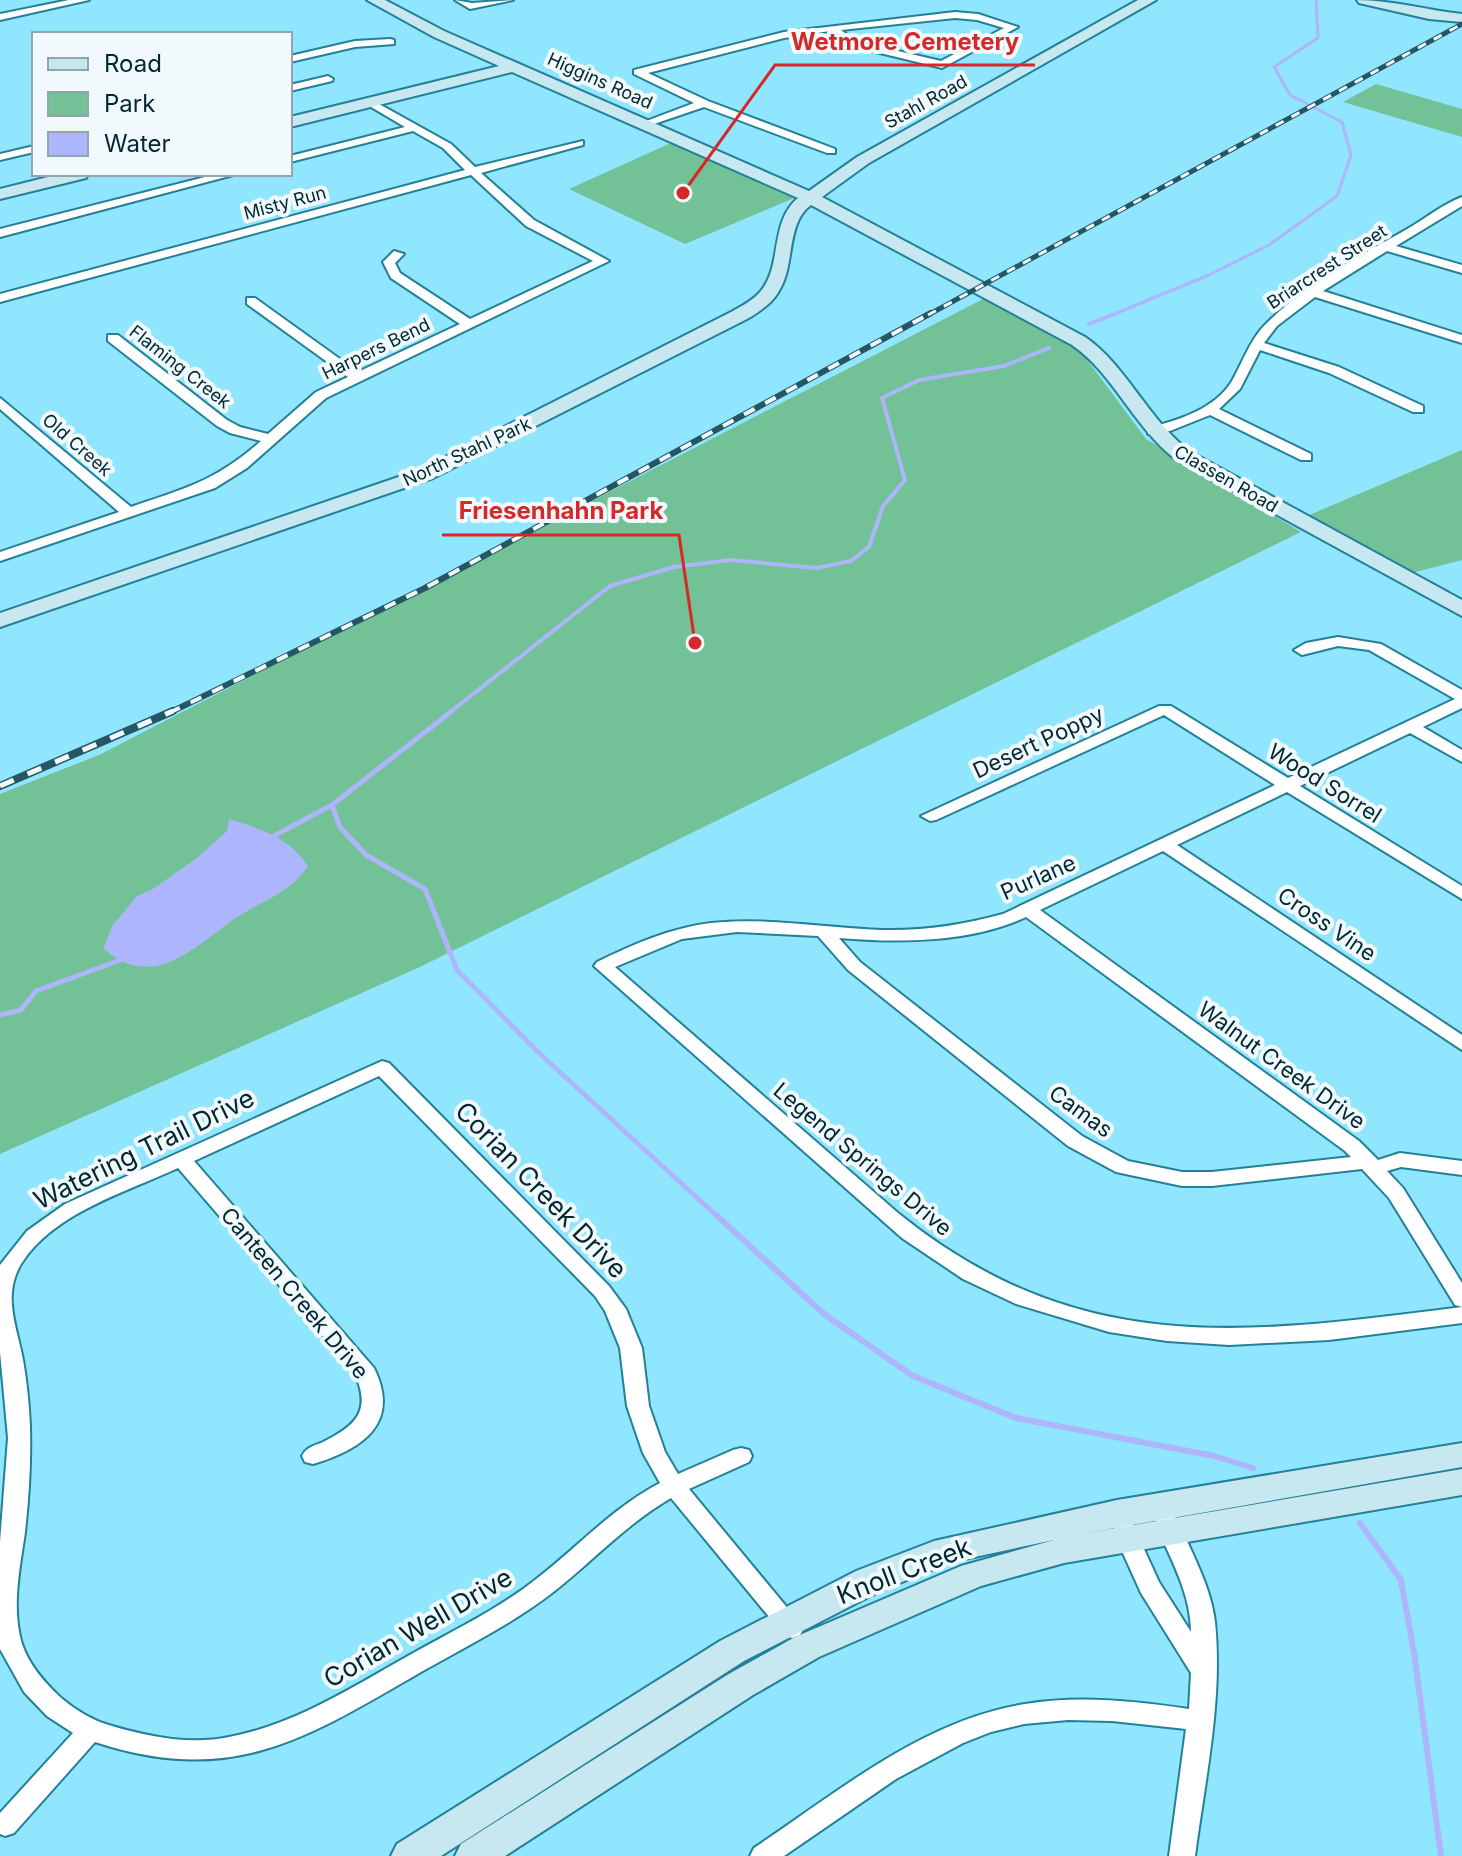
<svg xmlns="http://www.w3.org/2000/svg" width="1462" height="1856" font-family="Inter,sans-serif">
  <style>
    .green { fill: #73c297 }
    .water { fill: #adb5fc }
    .lines { fill: none; stroke-linecap: round; stroke-linejoin: round }
    .stream-far3 { stroke: #adb5fc; stroke-width: 3 }
    .stream-far2 { stroke: #adb5fc; stroke-width: 4 }
    .stream-far1 { stroke: #adb5fc; stroke-width: 5 }
    .stream { stroke: #adb5fc; stroke-width: 6 }
    .street-casing { stroke: #248097; stroke-width: 4 }
    .secondary-casing { stroke: #248097; stroke-width: 4 }
    .street { fill: #fff; fill-rule: evenodd }
    .secondary { fill: #c7e8f0; fill-rule: evenodd }
    .rail-far2-casing { stroke: #245663; stroke-width: 5 }
    .rail-far1-casing { stroke: #245663; stroke-width: 6 }
    .rail-casing { stroke: #245663; stroke-width: 8 }
    .rail-far2 { stroke: #f1f9fc; stroke-width: 3; stroke-dasharray: 9; stroke-linecap: butt }
    .rail-far1 { stroke: #f1f9fc; stroke-width: 4; stroke-dasharray: 12; stroke-linecap: butt }
    .rail { stroke: #f1f9fc; stroke-width: 5; stroke-dasharray: 15; stroke-linecap: butt }
    .labels { text-anchor: middle; stroke-width: 8; stroke-linejoin: round; paint-order: stroke }
    .far-street-label { font-size: 18px; fill: #012831; stroke: #f1f9fc }
    .street-label { font-size: 22px; fill: #012831; stroke: #f1f9fc }
    .near-street-label { font-size: 26px; fill: #012831; stroke: #f1f9fc }
    .leader { fill: none; stroke: #d62828; stroke-width: 3 }
    .callout-dot { fill: #d62828; stroke: #f1f9fc; stroke-width: 3 }
    .callout-label { font-size: 24px; text-anchor: middle; font-weight: bold; fill: #d62828; stroke: #f1f9fc; stroke-width: 8; stroke-linejoin: round; paint-order: stroke }
  </style>
  <rect width="100%" height="100%" fill="#90e5ff"/>
  <!-- green -->
  <g class="green">
    <polygon points="1376,84 1462,109 1462,137 1343,102"/>
    <polygon points="673,142 799,196 685,244 569,189"/>
    <polygon points="989,296 1051,330 1085,357 1146,439 1301,532 420,967 0,1154 0,794 99,755"/>
    <polygon points="1462,450 1462,560 1408,574 1307,516"/>
  </g>
  <!-- water -->
  <path class="water" d="M 229,819 C 261,829 289,837 308,866 C 290,894 260,901 233,920 C 192,949 152,992 103,948 L 113,925 L 137,896 L 153,889 L 198,857 L 227,831 Z"/>
  <g class="lines">
    <!-- stream-far3 -->
    <polyline class="stream-far3" points="1112,315 1209,275 1269,245 1337,196 1351,155 1342,122 1290,95 1274,67 1318,38 1316,0"/>
    <!-- stream-far2 -->
    <g class="stream-far2">
      <polyline points="1089,324 1117,313"/>
      <polyline points="449,713 610,586 674,567 731,560 817,568 851,561 869,547 883,506 905,480 882,398 919,380 1004,366 1049,348"/>
    </g>
    <!-- stream-far1 -->
    <g class="stream-far1">
      <polyline points="332,805 340,827 366,855 425,889 457,970 539,1053 718,1217"/>
      <polyline points="270,838 332,805 452,711"/>
      <polyline points="0,1015 21,1010 36,991 123,959"/>
    </g>
    <!-- stream -->
    <g class="stream">
      <polyline points="716,1215 824,1314 913,1376 1016,1418 1214,1456 1253,1468"/>
      <polyline points="1360,1523 1401,1580 1415,1659 1441,1856"/>
    </g>
    <!-- street casing -->
    <g class="street-casing">
      <g id="street">
        <polygon points="69,0 89,0 0,20 0,14"/>
        <polygon points="455,0 472,3 513,0 470,9"/>
        <path d="M 955,12 L 978,14 L 1018,27 L 942,68 L 847,45 L 830,31 L 784,38 L 648,73 L 708,101 L 835,149 L 835,153 L 827,153 L 704,107 L 651,125 L 641,123 L 694,103 L 634,74 L 634,70 L 784,32 ZM 955,18 L 977,20 L 1004,28 L 941,61 L 855,41 L 841,30 Z"/>
        <polygon points="390,39 394,40 394,44 355,47 290,62 290,56 355,41"/>
        <polygon points="328,76 333,79 332,81 290,91 290,85"/>
        <path d="M 370,99 L 451,144 L 475,167 L 583,141 L 583,145 L 481,173 L 534,220 L 609,261 L 326,398 L 247,468 L 215,488 L 0,561 L 0,552 L 119,512 L 0,409 L 0,398 L 131,507 C 186,488 216,481 261,441 L 230,433 L 217,426 L 108,341 L 108,335 L 118,335 L 227,420 L 240,427 L 268,434 L 316,392 L 348,377 L 247,304 L 247,298 L 255,298 L 358,372 L 460,324 L 391,278 L 383,262 L 394,251 L 404,254 L 395,263 L 400,273 L 470,319 L 593,261 L 526,226 L 471,175 L 0,302 L 0,294 L 465,170 L 443,148 L 413,131 L 290,162 L 290,156 L 405,127 L 366,104 L 365,102 Z"/>
        <polygon points="34,146 34,152 0,160 0,154"/>
        <polygon points="217,174 237,174 0,237 0,229"/>
        <path d="M 1462,197 L 1462,206 L 1396,246 L 1462,265 L 1462,273 L 1387,251 L 1323,291 L 1462,335 L 1462,343 L 1315,297 L 1277,326 L 1264,343 L 1339,367 L 1423,406 L 1423,412 L 1413,412 L 1329,373 L 1260,350 L 1240,389 L 1219,409 L 1311,454 L 1311,460 L 1301,460 L 1210,415 L 1170,431 L 1148,434 L 1148,428 C 1179,420 1215,409 1232,381 C 1245,358 1250,338 1270,320 C 1309,282 1362,255 1409,228 C 1426,218 1443,204 1462,197 Z"/>
        <path d="M 1338,637 L 1381,644 L 1462,690 L 1462,708 L 1423,727 L 1462,750 L 1462,762 L 1410,733 L 1300,786 L 1462,886 L 1462,899 L 1287,792 L 1177,845 L 1462,1035 L 1462,1050 L 1163,851 L 1040,910 L 1359,1141 L 1378,1160 L 1400,1153 L 1462,1161 L 1462,1175 L 1401,1167 L 1387,1171 L 1403,1188 L 1462,1283 L 1462,1323 L 1329,1340 L 1229,1345 L 1167,1341 L 1109,1332 L 1016,1304 L 963,1279 L 902,1238 L 594,966 L 597,962 C 634,944 670,928 711,923 C 768,917 825,928 882,930 C 923,931 963,925 1003,914 L 1275,785 L 1164,715 L 936,820 L 930,821 L 921,816 L 1159,706 L 1171,706 L 1288,778 L 1455,699 L 1369,650 L 1338,646 L 1302,655 L 1294,650 L 1306,643 ZM 1026,917 L 1345,1151 L 1351,1157 L 1212,1172 L 1182,1172 L 1128,1161 L 1082,1136 L 860,962 L 839,938 C 900,943 970,943 1026,917 ZM 737,932 L 818,936 L 848,970 L 1068,1146 L 1116,1172 L 1182,1186 L 1212,1186 L 1362,1169 L 1389,1198 L 1455,1305 L 1462,1307 C 1246,1334 1080,1360 898,1213 L 615,967 L 682,939 Z"/>
        <path d="M 382,1061 L 389,1063 L 609,1286 L 626,1309 L 642,1348 L 649,1406 L 665,1452 L 678,1474 L 733,1450 L 741,1448 L 749,1450 L 752,1456 L 749,1462 L 689,1489 L 804,1628 L 800,1635 L 792,1638 L 784,1635 L 671,1498 C 626,1524 592,1562 552,1593 C 512,1624 465,1647 421,1672 C 305,1739 233,1787 95,1742 L 14,1833 L 5,1836 L 0,1834 L 0,1813 L 73,1733 L 47,1716 L 24,1692 L 0,1649 L 0,1542 L 8,1438 L 0,1352 L 0,1265 L 27,1231 L 65,1204 ZM 379,1076 L 595,1296 L 605,1311 L 620,1348 L 627,1406 L 643,1453 L 660,1483 C 612,1508 577,1548 535,1580 C 498,1609 456,1629 415,1652 C 356,1685 297,1724 229,1737 C 190,1745 150,1737 112,1726 C 93,1721 75,1710 60,1697 C 44,1682 29,1665 22,1644 C 11,1608 20,1568 25,1532 C 29,1497 31,1461 30,1426 C 29,1404 27,1382 23,1360 C 17,1327 2,1296 21,1264 C 53,1213 126,1192 178,1168 L 354,1372 C 372,1410 357,1425 323,1442 C 314,1446 306,1447 302,1456 L 305,1462 L 313,1464 C 363,1449 401,1423 374,1368 L 194,1161 Z"/>
        <path d="M 1167,1514 L 1175,1517 L 1179,1523 C 1192,1554 1211,1587 1215,1622 C 1223,1699 1205,1780 1195,1856 L 1169,1856 L 1186,1729 L 1112,1721 L 1068,1720 L 1024,1724 L 991,1732 L 963,1743 L 896,1779 L 784,1856 L 750,1856 L 754,1848 C 838,1792 923,1720 1025,1704 C 1079,1695 1135,1701 1189,1709 L 1191,1673 L 1141,1593 L 1113,1531 L 1117,1525 L 1125,1522 L 1133,1525 L 1159,1582 L 1191,1632 C 1191,1594 1170,1557 1155,1523 L 1159,1517 Z"/>
      </g>
    </g>
    <!-- secondary casing -->
    <g class="secondary-casing">
      <g id="secondary">
        <path d="M 367,0 L 385,0 L 444,31 L 809,191 L 857,157 L 1138,0 L 1156,0 L 869,163 L 822,197 L 1085,337 C 1126,365 1147,418 1189,451 L 1462,600 L 1462,616 L 1175,459 C 1133,426 1113,373 1072,345 L 811,205 C 786,223 795,264 780,289 C 773,303 760,311 747,319 L 433,478 L 0,627 L 0,613 L 419,470 L 733,311 C 742,306 753,300 760,292 C 783,266 769,222 798,198 L 512,72 L 290,127 L 290,117 L 499,66 L 434,37 Z"/>
        <path d="M 1357,0 C 1392,0 1426,10 1462,14 L 1462,22 L 1429,19 L 1359,3 Z"/>
        <polygon points="60,174 88,174 86,178 0,199 0,189"/>
        <polygon points="1462,1443 1462,1467 1075,1535 1462,1469 1462,1495 1064,1563 981,1586 819,1657 753,1695 505,1856 455,1856 461,1844 727,1675 795,1637 961,1566 1054,1540 951,1562 880,1591 744,1661 441,1856 391,1856 397,1844 720,1641 856,1571 934,1541 1117,1500"/>
      </g>
    </g>
    <!-- street -->
    <use href="#street" class="street"/>
    <!-- secondary -->
    <use href="#secondary" class="secondary"/>
    <!-- rail-far2 casing -->
    <g class="rail-far2-casing">
      <polyline id="rail-far2" points="928,315 1462,24"/>
    </g>
    <!-- rail-far1 casing -->
    <g class="rail-far1-casing">
      <polyline id="rail-far1" points="169,713 425,588 931,313"/>
    </g>
    <!-- rail casing -->
    <g class="rail-casing">
      <polyline id="rail" points="0,786 173,711"/>
    </g>
    <!-- rail-far2 -->
    <use href="#rail-far2" class="rail-far2"/>
    <!-- rail-far1 -->
    <use href="#rail-far1" class="rail-far1"/>
    <!-- rail -->
    <use href="#rail" class="rail"/>
  </g>
  <g class="labels">
    <!-- far-street labels -->
    <g class="far-street-label">
      <text transform="translate(600 81) rotate(24)" y="6">Higgins Road</text>
      <text transform="translate(926 102) rotate(-29)" y="6">Stahl Road</text>
      <text transform="translate(285 203) rotate(-15)" y="6">Misty Run</text>
      <text transform="translate(1327 267) rotate(-33)" y="6">Briarcrest Street</text>
      <text transform="translate(376 349) rotate(-26)" y="6">Harpers Bend</text>
      <text transform="translate(180 367) rotate(38)" y="6">Flaming Creek</text>
      <text transform="translate(77 445) rotate(41)" y="6">Old Creek</text>
      <text transform="translate(467 452) rotate(-25)" y="6">North Stahl Park</text>
      <text transform="translate(1226 479) rotate(30)" y="6">Classen Road</text>
    </g>
    <!-- street labels -->
    <g class="street-label">
      <text transform="translate(1038 742) rotate(-25)" y="8">Desert Poppy</text>
      <text transform="translate(1325 783) rotate(32)" y="8">Wood Sorrel</text>
      <text transform="translate(1038 877) rotate(-24)" y="8">Purlane</text>
      <text transform="translate(1327 924) rotate(34)" y="8">Cross Vine</text>
      <text transform="translate(1282 1065) rotate(36)" y="8">Walnut Creek Drive</text>
      <text transform="translate(1081 1111) rotate(36)" y="8">Camas</text>
      <text transform="translate(863 1159) rotate(40)" y="8">Legend Springs Drive</text>
      <text transform="translate(295 1293) rotate(50)" y="8">Canteen Creek Drive</text>
    </g>
    <!-- near-street labels -->
    <g class="near-street-label">
      <text transform="translate(144 1149) rotate(-26)" y="9">Watering Trail Drive</text>
      <text transform="translate(541 1190) rotate(46)" y="9">Corian Creek Drive</text>
      <text transform="translate(904 1571) rotate(-21)" y="9">Knoll Creek</text>
      <text transform="translate(418 1628) rotate(-30)" y="9">Corian Well Drive</text>
    </g>
  </g>
  <!-- callouts -->
  <path class="leader" d="M683 193L775 65H1035M695 643L679 535H442"/>
  <g class="callout-dot">
    <circle cx="683" cy="193" r="8"/>
    <circle cx="695" cy="643" r="8"/>
  </g>
  <g class="callout-label">
    <text x="905" y="50">Wetmore Cemetery</text>
    <text x="561" y="519">Friesenhahn Park</text>
  </g>
  <!-- legend -->
  <rect x="32" y="32" width="260" height="144" fill="#f1f9fc" stroke="#91a5ab" stroke-width="2"/>
  <rect x="48" y="58" width="40" height="12" fill="#c7e8f0" stroke="#91a5ab" stroke-width="2"/>
  <text x="104" y="72" font-size="24" fill="#012831">Road</text>
  <rect x="48" y="92" width="40" height="24" fill="#73c297" stroke="#91a5ab" stroke-width="2"/>
  <text x="104" y="112" font-size="24" fill="#012831">Park</text>
  <rect x="48" y="132" width="40" height="24" fill="#adb5fc" stroke="#91a5ab" stroke-width="2"/>
  <text x="104" y="152" font-size="24" fill="#012831">Water</text>
</svg>
